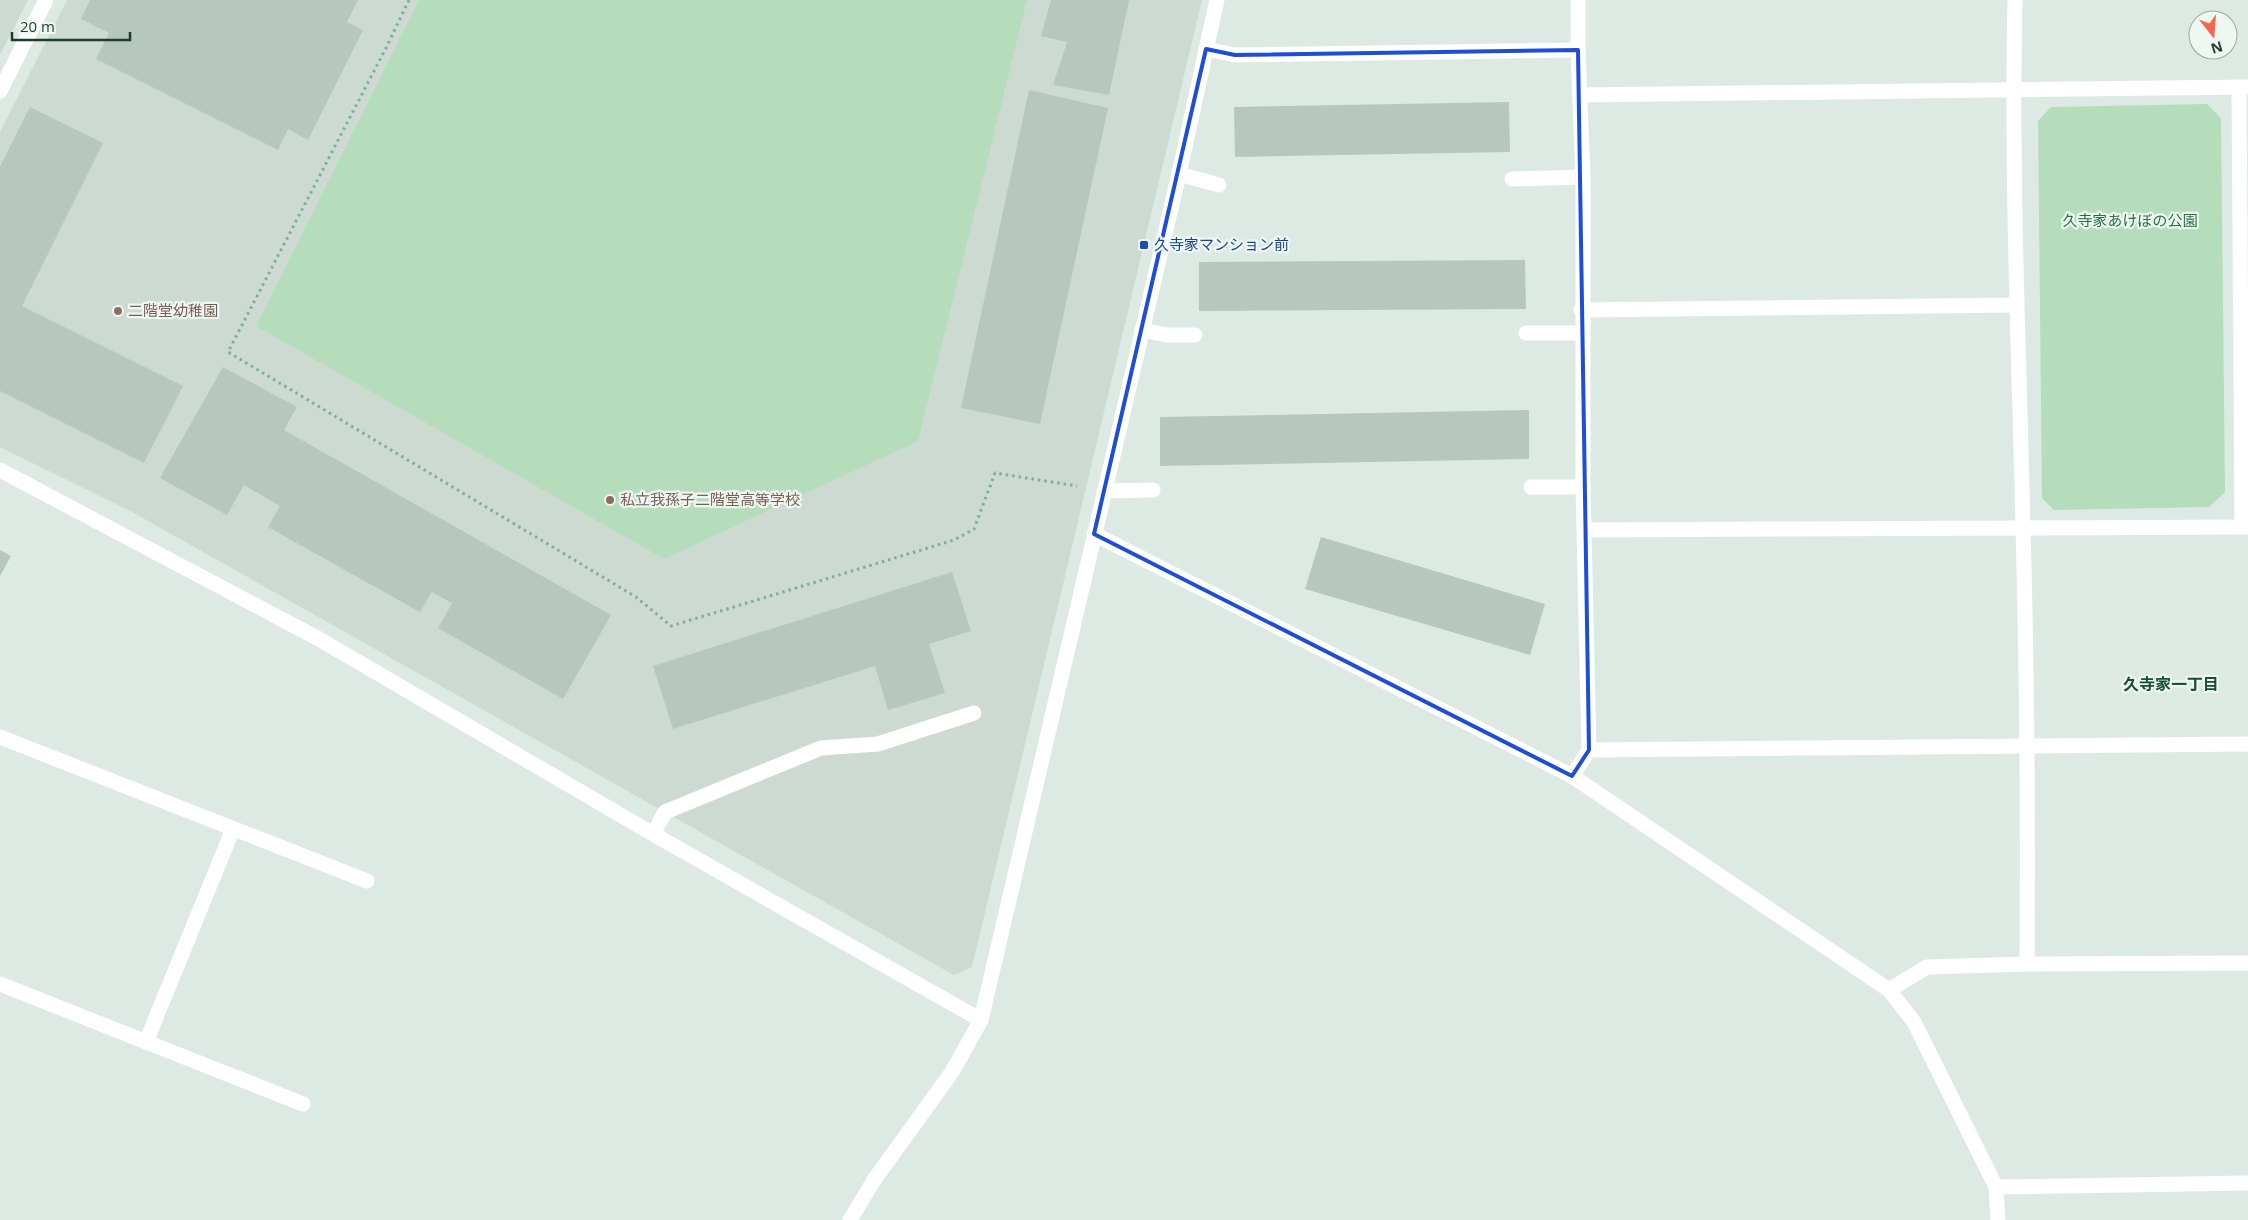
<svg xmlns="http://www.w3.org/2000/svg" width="2248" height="1220" font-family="'Open Sans','Noto Sans JP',sans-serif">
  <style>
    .built { fill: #ccdad2 }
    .green { fill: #b5ddbb }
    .building { fill: #b6c8be }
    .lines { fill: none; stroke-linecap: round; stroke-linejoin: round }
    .path { stroke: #7caf99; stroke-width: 3; stroke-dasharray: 2.5 4; stroke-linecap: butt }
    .service { stroke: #fff; stroke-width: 15 }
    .minor { stroke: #fff; stroke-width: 15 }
    .marked { fill: none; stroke: #1d4ed8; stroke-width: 4; stroke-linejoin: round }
    .transit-dot { fill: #1a4fb4; stroke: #eef7f1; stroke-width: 2 }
    .education-dot { fill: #8d6e63; stroke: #eef7f1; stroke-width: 2 }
    .labels { text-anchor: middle; stroke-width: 4.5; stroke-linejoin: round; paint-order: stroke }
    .park-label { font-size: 15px; fill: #27723b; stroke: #eef7f1 }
    .transit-label { font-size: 15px; fill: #164399; stroke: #eef7f1; text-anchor: start }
    .education-label { font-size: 15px; fill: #785e54; stroke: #eef7f1; text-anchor: start }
    .neighbourhood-label { font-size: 16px; font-weight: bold; fill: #1a4c3a; stroke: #eef7f1 }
  </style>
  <rect width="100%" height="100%" fill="#ddeae3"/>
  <!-- built -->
  <g class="built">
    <polygon points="0,0 28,0 0,55"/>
    <polygon points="67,0 1202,0 972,967 954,975 132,512 0,447 0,132"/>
  </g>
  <!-- green -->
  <g class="green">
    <polygon points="419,0 1027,0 918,441 664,559 256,326"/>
    <polygon points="2207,104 2221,118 2225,492 2209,507 2054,510 2042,498 2038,121 2051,107"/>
  </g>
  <!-- building -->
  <g class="building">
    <polygon points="90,0 358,0 347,22 363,30 308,140 288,129 278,150 96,59 109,33 81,19"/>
    <polygon points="1051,0 1129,0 1109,95 1053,85 1067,42 1041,36"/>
    <polygon points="1029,90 1108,108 1040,424 961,408"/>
    <polygon points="1509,102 1510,152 1235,157 1234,107"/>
    <polygon points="30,107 103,143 22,306 183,386 144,463 0,391 0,167"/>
    <polygon points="1525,260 1526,309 1199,311 1199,262"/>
    <polygon points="223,367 297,407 284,430 611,615 563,699 438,628 452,603 432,592 420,612 268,527 280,506 244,485 227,515 160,478"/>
    <polygon points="1529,410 1529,459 1160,466 1160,417"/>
    <polygon points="1321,537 1545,604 1530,655 1305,589"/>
    <polygon points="0,550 11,556 0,576"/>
    <polygon points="952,572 971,631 929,644 945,693 888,710 875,666 673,729 653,666"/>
  </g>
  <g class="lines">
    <!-- path -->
    <polyline class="path" points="409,0 386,48 228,352 636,597 671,626 954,540 974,529 995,473 1077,486"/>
    <!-- service -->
    <g class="service">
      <polyline points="1179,174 1219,185"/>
      <polyline points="1512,179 1583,177"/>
      <polyline points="1142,330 1166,335 1195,335"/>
      <polyline points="1526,333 1582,333"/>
      <polyline points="1531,487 1583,487"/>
      <polyline points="1104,491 1153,490"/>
      <polyline points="653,834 665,812 821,748 878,744 974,713"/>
    </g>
    <!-- minor -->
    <g class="minor">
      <path d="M 2015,0 C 2011,176 2019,352 2023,528 C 2027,673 2028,819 2027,964"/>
      <polyline points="1206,49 1235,55 1578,50"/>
      <polyline points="2239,87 2242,527"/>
      <polyline points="0,91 46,0"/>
      <polyline points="1580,95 2248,87"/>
      <polyline points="1581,310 2016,305"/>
      <polyline points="0,470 319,639 653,834 981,1020"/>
      <polyline points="1584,530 2248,527"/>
      <polyline points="1094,534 1572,776 1889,990 1914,1022 1996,1187 1998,1220"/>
      <polyline points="0,737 367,881"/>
      <polyline points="1589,750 2248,744"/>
      <polyline points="1572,776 1589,750 1583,487 1583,177 1578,50 1578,0"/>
      <polyline points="0,984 303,1104"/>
      <polyline points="1889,990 1927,967 2027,964 2248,963"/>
      <polyline points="146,1042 233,829"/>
      <polyline points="1996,1187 2248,1183"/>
      <polyline points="850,1220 874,1180 952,1072 981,1020 1179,174 1217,0"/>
    </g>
  </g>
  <!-- marked area -->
  <path class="marked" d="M 1206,49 L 1235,55 L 1578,50 L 1589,750 L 1572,776 L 1094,534 Z"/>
  <!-- markers -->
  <rect class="transit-dot" x="1139" y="240" width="10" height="10" rx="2.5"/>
  <g class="education-dot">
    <circle cx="118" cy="311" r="5"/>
    <circle cx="610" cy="500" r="5"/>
  </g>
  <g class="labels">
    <!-- park labels -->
    <g class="park-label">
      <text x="2130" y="226">久寺家あけぼの公園</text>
    </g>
    <!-- transit labels -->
    <g class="transit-label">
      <text x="1154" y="250">久寺家マンション前</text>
    </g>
    <!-- education labels -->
    <g class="education-label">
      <text x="128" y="316">二階堂幼稚園</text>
      <text x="620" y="505">私立我孫子二階堂高等学校</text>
    </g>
    <!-- neighbourhood labels -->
    <g class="neighbourhood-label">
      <text x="2171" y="690">久寺家一丁目</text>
    </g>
  </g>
  <!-- north arrow -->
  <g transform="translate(2213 35) rotate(163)"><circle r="24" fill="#eef7f1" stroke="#9baba3"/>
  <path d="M0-4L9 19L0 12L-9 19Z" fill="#f8634d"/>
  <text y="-8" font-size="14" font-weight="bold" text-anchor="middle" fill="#1e3a2f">N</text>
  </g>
  <!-- scale -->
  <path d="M12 32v8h118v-8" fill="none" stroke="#1e3a2f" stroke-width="2.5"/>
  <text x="20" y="32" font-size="15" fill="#1e3a2f" stroke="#eef7f1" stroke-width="4" paint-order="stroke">20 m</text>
</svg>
